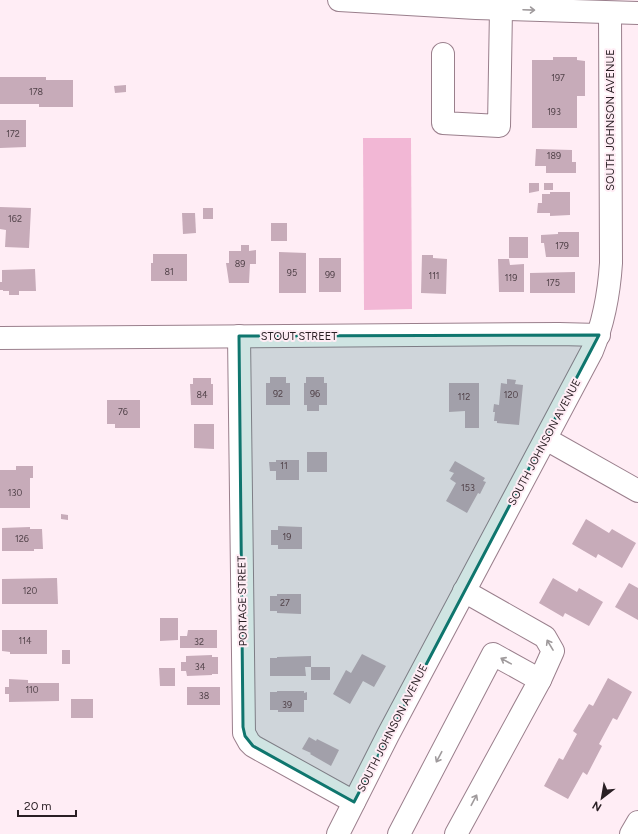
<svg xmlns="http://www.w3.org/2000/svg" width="638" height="834" font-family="Figtree,sans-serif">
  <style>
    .green { fill: #f2b7d5 }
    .building { fill: #c7abb9 }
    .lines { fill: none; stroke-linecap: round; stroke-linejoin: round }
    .minor-casing { stroke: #9a7f8c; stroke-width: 24 }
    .major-casing { stroke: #9a7f8c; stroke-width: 24 }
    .minor { stroke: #fff; stroke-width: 22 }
    .major { stroke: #fff; stroke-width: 22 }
    .oneway { stroke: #9f9a9c }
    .marked { fill: #0f766e; fill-opacity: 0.2; stroke: #0f766e; stroke-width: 3; stroke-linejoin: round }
    .labels { text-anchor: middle; stroke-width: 4; stroke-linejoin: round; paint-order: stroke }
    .number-label { font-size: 9px; fill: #514249 }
    .street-label { font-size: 11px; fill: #2a1f24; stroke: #ffedf5 }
  </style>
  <rect width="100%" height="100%" fill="#ffedf5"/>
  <!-- green -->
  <polygon class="green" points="363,138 411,138 412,309 364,310"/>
  <!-- building -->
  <g class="building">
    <polygon points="553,57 577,57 577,60 585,61 585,96 577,96 577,128 532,128 532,60 553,60"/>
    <polygon points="0,77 46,77 46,80 73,80 73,107 39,107 39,104 0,104"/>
    <polygon points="126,85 126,92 115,93 114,86"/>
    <polygon points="0,120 26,120 26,147 0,148"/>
    <polygon points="536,149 572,150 572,162 576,162 576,173 546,173 546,166 535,166"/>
    <polygon points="529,183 539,183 539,191 529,193"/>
    <rect x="544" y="183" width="9" height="7"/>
    <polygon points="550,192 570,192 570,215 550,216 550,213 537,213 538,203 542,203 542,194 550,194"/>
    <polygon points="0,207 31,208 29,248 5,247 6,230 0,229"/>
    <rect x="203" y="208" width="10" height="11"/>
    <polygon points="182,213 195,213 196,233 183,234"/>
    <rect x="271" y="223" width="16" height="18"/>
    <polygon points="558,232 579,232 579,257 546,257 544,243 541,243 541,235 558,234"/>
    <rect x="509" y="237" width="19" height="21"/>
    <polygon points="241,245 249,245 249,251 256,250 256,264 250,264 249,283 229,283 226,263 229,263 229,251 241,251"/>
    <polygon points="279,252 306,253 306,293 279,293"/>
    <polygon points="153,254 187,254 187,281 151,281 151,263 153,263"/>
    <polygon points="422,255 433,255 433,258 447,259 446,294 421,293"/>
    <rect x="319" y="258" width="22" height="34"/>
    <polygon points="498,259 509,259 510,265 524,264 524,292 499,292"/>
    <polygon points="35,269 36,291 19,291 19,295 9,295 9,291 3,291 3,290 0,290 0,282 2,282 2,270"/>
    <polygon points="575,272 575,293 530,293 530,273"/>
    <polygon points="270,377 286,377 286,383 290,383 290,405 266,405 266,383 270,383"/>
    <polygon points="306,377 324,377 324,383 327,383 327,405 319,405 319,411 307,411 307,405 304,405 304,383 306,383"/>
    <polygon points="193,378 211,378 211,384 213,384 213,405 191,405 190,384 193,384"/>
    <polygon points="507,379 516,380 515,384 523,385 519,425 497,423 497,421 494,421 495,412 493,412 494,404 499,405 501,383 507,384"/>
    <polygon points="449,383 479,383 479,428 465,428 465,411 449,412"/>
    <polygon points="107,400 140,400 140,428 115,428 115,424 107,424"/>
    <polygon points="194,424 214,424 214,449 194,448"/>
    <rect x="307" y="452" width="20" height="20"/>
    <polygon points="276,460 299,460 299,480 276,480 276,471 270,471 269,462 276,462"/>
    <polygon points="455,461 485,478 483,481 486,482 480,494 478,493 467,513 446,501 456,483 450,479 454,473 449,471"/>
    <polygon points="16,466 33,466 33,478 30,478 30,508 0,508 0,470 16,470"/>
    <polygon points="61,514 68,515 68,520 61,519"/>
    <polygon points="586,519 609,533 612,529 636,543 622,568 598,554 596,558 572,544"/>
    <polygon points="278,526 302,527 302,549 278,549 278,545 271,545 271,530 278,530"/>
    <polygon points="30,527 30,529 42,529 43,549 34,549 34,551 2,551 2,528"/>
    <polygon points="57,578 58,604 2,604 2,579"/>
    <polygon points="553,578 577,592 579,588 603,602 589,626 565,613 563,617 539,603"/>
    <polygon points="629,583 638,588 638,620 615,607"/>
    <polygon points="277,594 301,594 301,614 277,613 277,611 270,611 270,596 277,596"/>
    <polygon points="160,618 178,618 178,640 160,641"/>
    <polygon points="2,630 47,630 47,654 10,654 10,652 2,651"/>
    <polygon points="188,630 217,630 217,648 180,648 180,636 187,636"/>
    <rect x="62" y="650" width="8" height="14"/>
    <polygon points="362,654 386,666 374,687 363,681 350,704 333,694 346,670 351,673"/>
    <polygon points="212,655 212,657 218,657 218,674 212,674 212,675 187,676 186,671 181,671 181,662 186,662 186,656"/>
    <polygon points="311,656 311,667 305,667 306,676 270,676 270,658 277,658 277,657"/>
    <rect x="311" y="667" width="19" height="13"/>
    <polygon points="159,668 175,668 175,686 160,686"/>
    <polygon points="608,678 632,692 617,720 613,718 599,744 602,746 587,775 583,772 568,799 544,786 559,758 563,760 577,734 573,731 589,704 593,706"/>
    <polygon points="9,679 28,680 28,683 59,683 59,701 9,702 9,694 5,694 5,687 9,687"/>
    <rect x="187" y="687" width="33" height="18"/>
    <polygon points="277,691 304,691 304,693 307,692 307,700 304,700 304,712 278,712 278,710 270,710 270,692 277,692"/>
    <rect x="71" y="699" width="22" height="19"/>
    <polygon points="309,737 316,741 317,739 339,750 331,766 310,754 311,753 302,749"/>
  </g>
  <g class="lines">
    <!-- minor casing -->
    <g class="minor-casing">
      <g id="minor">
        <polyline points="443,54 443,123 499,126 501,9"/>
        <polyline points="239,336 244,733 249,742 253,746 354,802"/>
        <polyline points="0,338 559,334 599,335"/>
        <polyline points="546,439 638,491"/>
        <path d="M 338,834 L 388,735 L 592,351 C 604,322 609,294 611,263 L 610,13"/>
        <polyline points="399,834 493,654 540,680"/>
        <polyline points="456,834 540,680 553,651 545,637 464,591"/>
        <polyline points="631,834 638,822"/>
      </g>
    </g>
    <!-- major casing -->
    <g class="major-casing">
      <polyline id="major" points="339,0 476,8 638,13"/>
    </g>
    <!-- minor -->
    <use href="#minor" class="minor"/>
    <!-- major -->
    <use href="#major" class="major"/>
  </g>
  <!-- one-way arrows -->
  <defs><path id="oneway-shaft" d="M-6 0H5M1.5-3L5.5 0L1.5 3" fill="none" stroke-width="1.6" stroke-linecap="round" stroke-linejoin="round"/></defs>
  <g class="oneway">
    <use href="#oneway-shaft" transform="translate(529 10) rotate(2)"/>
    <use href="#oneway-shaft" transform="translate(550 645) rotate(-121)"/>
    <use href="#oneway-shaft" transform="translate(506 661) rotate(-151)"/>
    <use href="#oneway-shaft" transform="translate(439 757) rotate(118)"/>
    <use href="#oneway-shaft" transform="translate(474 800) rotate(-62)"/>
  </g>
  <!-- marked area -->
  <path class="marked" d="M 599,335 L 354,802 L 253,746 L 245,736 L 243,727 L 239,336 Z"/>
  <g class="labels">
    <!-- number labels -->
    <g class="number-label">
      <text x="558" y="81">197</text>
      <text x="36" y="95">178</text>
      <text x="554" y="115">193</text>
      <text x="13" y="137">172</text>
      <text x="554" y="159">189</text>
      <text x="15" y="222">162</text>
      <text x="562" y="249">179</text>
      <text x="240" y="267">89</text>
      <text x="169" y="275">81</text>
      <text x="292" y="276">95</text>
      <text x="330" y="278">99</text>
      <text x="434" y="279">111</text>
      <text x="511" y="281">119</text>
      <text x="553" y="286">175</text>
      <text x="278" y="397">92</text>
      <text x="315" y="397">96</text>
      <text x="202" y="398">84</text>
      <text x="511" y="398">120</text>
      <text x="464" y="400">112</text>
      <text x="123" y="415">76</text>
      <text x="284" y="469">11</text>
      <text x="468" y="491">153</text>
      <text x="15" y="496">130</text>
      <text x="287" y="540">19</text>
      <text x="22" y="542">126</text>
      <text x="30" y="594">120</text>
      <text x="285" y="606">27</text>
      <text x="25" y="644">114</text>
      <text x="199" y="645">32</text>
      <text x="200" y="670">34</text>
      <text x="32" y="693">110</text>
      <text x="204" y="699">38</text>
      <text x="287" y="708">39</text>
    </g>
    <!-- street labels -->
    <g class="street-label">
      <text transform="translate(610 120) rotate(-90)" y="4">SOUTH JOHNSON AVENUE</text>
      <text x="299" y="340">STOUT STREET</text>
      <text transform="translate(544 442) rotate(-62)" y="4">SOUTH JOHNSON AVENUE</text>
      <text transform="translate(242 601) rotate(-91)" y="4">PORTAGE STREET</text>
      <text transform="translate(392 728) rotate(-63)" y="4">SOUTH JOHNSON AVENUE</text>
    </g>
  </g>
  <!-- north arrow -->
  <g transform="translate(602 798) rotate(211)" stroke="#ffedf5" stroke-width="3" paint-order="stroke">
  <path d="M0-3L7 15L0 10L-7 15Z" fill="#2a1f24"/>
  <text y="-6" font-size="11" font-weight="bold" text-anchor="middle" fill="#2a1f24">N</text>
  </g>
  <!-- scale -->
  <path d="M18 810v6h58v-6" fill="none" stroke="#2a1f24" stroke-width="2"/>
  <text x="24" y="810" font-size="12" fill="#2a1f24" stroke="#ffedf5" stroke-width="3" paint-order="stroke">20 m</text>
</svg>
